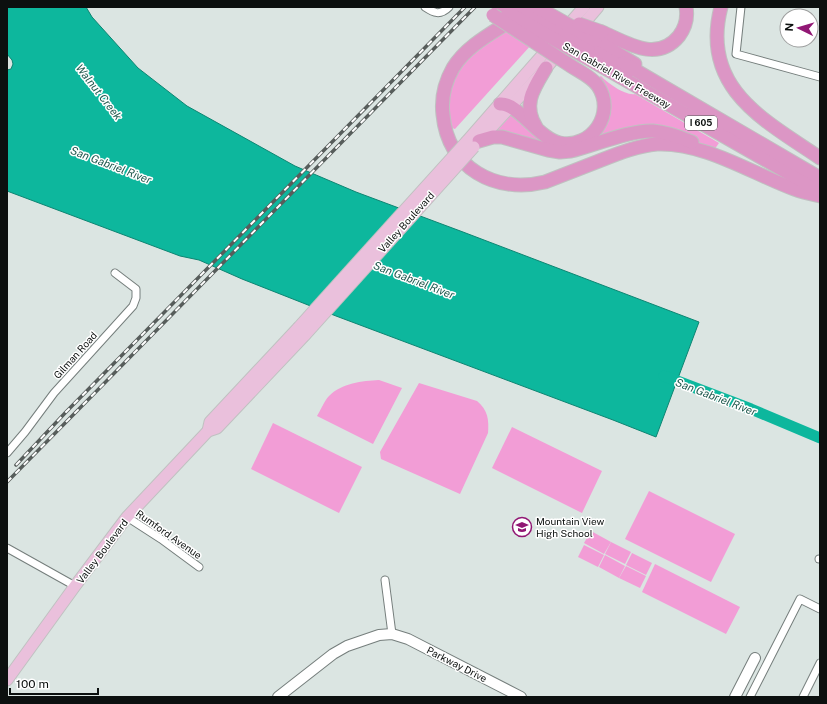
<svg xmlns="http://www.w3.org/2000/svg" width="827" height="704" font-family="'Public Sans',sans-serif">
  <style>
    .green { fill: #f29dd6 }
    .water { fill: #0db79d; stroke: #0d8572 }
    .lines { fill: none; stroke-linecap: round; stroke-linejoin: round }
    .river { stroke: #0db79d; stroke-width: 11 }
    .street-casing { stroke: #757e7c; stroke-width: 9 }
    .secondary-casing { stroke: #757e7c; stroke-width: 12 }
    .primary-casing { stroke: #c0c1c1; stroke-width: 13 }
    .highway-casing { stroke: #c0c1c1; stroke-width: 15 }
    .street { stroke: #fff; stroke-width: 7 }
    .secondary { stroke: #fff; stroke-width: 10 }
    .primary { stroke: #eac0dc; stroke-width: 11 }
    .highway { stroke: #dc96c5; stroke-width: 13 }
    .rail-casing { stroke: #575d5b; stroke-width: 3.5 }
    .rail { stroke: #fff; stroke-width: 2; stroke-dasharray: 6; stroke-linecap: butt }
    .primary-bridge-casing { stroke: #c0c1c1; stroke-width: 13; stroke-linecap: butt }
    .highway-bridge-casing { stroke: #c0c1c1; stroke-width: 15; stroke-linecap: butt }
    .primary-bridge { stroke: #eac0dc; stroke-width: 11 }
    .highway-bridge { stroke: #dc96c5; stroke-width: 13 }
    .labels { text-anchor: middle; stroke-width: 3; stroke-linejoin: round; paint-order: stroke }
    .shield { fill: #fff; stroke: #555857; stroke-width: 1 }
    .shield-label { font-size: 9px; font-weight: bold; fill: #0c100f }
    .street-label { font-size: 10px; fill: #0c100f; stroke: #fff }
    .poi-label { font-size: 10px; fill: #0c100f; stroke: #fff; text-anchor: start }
    .water-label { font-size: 11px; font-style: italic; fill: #215a4f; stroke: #fff }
  </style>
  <rect width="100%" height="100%" fill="#dbe5e2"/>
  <!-- green -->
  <g class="green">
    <polygon points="509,27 532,44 455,129 452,128 450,118 449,106 451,80 466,57"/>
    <path d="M 601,76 C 607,83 626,96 635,94 L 719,143 L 714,150 L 673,129 L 570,148 L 495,133 L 513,113 L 550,143 L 600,129 L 598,78 Z"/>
    <path d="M 379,380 L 402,388 L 373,444 L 317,416 C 321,410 324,401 329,396 C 342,383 362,381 379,380 Z"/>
    <path d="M 419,383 L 477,401 C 488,410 489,420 488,433 L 460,494 L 381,459 L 380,452 Z"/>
    <polygon points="273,423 362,467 339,513 251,469"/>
    <polygon points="512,427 602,471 582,513 492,468"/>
    <polygon points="649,491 735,534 711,582 625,539"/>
    <polygon points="591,531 611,542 604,554 584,543"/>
    <polygon points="611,542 631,552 625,564 605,554"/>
    <polygon points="584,545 604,555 598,567 578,557"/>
    <polygon points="632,553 652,563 646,575 626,565"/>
    <polygon points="605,555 625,566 619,578 599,567"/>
    <polygon points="655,564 740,607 726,634 642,592"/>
    <polygon points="626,566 646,576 640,588 619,578"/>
  </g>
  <!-- water -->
  <polygon class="water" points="7,7 86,7 92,17 138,68 187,106 295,166 356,192 463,232 699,322 656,437 613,420 336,316 242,279 199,260 180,256 7,191 7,70 11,69 13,64 12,60 7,54"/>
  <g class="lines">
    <!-- river -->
    <polyline class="river" points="664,376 751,409 820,438"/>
    <!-- street casing -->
    <g class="street-casing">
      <g id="street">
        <path d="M 425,7 C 434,13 440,16 449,7"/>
        <polyline points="741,7 736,54 820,77"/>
        <polyline points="7,453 25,432 54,393 133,306 136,298 136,289 115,273"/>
        <polyline points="127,517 161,539 199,567"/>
        <polyline points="7,548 75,586"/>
        <polyline points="819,559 820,559"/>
        <polyline points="385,580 392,634"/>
        <polyline points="750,697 800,599 820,609"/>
        <polyline points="803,697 820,663"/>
      </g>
    </g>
    <!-- secondary casing -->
    <g class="secondary-casing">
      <g id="secondary">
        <polyline points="278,697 333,654 347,646 379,635 392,634 408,639 521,697"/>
        <polyline points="735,697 755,658"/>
      </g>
    </g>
    <!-- primary casing -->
    <g class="primary-casing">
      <g id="primary">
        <polyline points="563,31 584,7"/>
        <polyline points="467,141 552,44"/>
        <polyline points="478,142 546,68 598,7"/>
        <polyline points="208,431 210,422 298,328"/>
        <polyline points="7,680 75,586 127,517 208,431 217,428 305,335"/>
      </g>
    </g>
    <!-- highway casing -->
    <g class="highway-casing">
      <g id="highway">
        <polyline points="499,7 508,13"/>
        <path d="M 721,7 C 700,88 764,120 820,158"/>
        <path d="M 515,18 C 494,32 467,45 453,68 C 445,82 441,99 443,115 C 448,168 495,194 545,182 C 563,175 581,168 599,161 C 617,154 636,146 657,144 C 704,142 751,173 794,189 C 802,192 811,194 820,196"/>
        <path d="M 602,32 C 627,43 657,63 679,36 C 685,28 688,18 686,7"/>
        <polyline points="595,40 635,64"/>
        <polyline points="588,48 628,71"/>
        <polyline points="582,55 820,191"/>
        <polyline points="623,63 820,178"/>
        <path d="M 500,104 C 517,102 539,139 560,143 C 592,149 616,113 598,86 C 592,77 580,72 571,66"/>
        <path d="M 536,127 C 522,104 534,88 546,68"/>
        <path d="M 479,141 L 493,137 L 502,137 L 548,150 L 560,152 L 571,151 C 595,145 630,130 653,131 C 667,132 680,137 692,142"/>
      </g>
    </g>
    <!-- street -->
    <use href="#street" class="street"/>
    <!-- secondary -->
    <use href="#secondary" class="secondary"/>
    <!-- primary -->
    <use href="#primary" class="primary"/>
    <!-- highway -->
    <use href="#highway" class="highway"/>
    <!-- rail casing -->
    <g class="rail-casing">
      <g id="rail">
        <polyline points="16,465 66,412 465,7"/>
        <polyline points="7,482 475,7"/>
      </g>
    </g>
    <!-- rail -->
    <use href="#rail" class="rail"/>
    <!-- primary-bridge casing -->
    <g class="primary-bridge-casing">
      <g id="primary-bridge">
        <polyline points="298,328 467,141"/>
        <polyline points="305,335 474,147"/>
      </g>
    </g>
    <!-- highway-bridge casing -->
    <g class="highway-bridge-casing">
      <g id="highway-bridge">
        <polyline points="517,7 588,48"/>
        <polyline points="537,7 595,40"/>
        <polyline points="508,13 582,55"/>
        <polyline points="493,15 571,66"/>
        <polyline points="579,24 602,32"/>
      </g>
    </g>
    <!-- primary-bridge -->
    <use href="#primary-bridge" class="primary-bridge"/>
    <!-- highway-bridge -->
    <use href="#highway-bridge" class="highway-bridge"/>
  </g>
  <!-- icons -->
  <defs>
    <g id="school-ring" transform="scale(1)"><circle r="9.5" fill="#fff" stroke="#911774" stroke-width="1.5"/><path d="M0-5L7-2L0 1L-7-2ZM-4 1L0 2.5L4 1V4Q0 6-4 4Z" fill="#911774"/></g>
  </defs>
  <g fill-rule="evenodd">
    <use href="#school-ring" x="522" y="527"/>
  </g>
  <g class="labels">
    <!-- shield labels -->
    <rect class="shield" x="685" y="116" width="32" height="14" rx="3"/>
    <g class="shield-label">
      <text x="701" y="126">I 605</text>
    </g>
    <!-- street labels -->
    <g class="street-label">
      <text transform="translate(617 75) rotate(30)" y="4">San Gabriel River Freeway</text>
      <text transform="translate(406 222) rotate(-48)" y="4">Valley Boulevard</text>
      <text transform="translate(75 355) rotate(-48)" y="4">Gilman Road</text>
      <text transform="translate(169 534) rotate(35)" y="4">Rumford Avenue</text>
      <text transform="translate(102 551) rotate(-53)" y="4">Valley Boulevard</text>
      <text transform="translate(457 664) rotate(27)" y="4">Parkway Drive</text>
    </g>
    <!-- poi labels -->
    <g class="poi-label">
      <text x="536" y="525">Mountain View<tspan x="536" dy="12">High School</tspan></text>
    </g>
    <!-- water labels -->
    <g class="water-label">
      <text transform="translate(99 92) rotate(52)" y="4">Walnut Creek</text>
      <text transform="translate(111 165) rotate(21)" y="4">San Gabriel River</text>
      <text transform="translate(414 280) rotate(21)" y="4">San Gabriel River</text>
      <text transform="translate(716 397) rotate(21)" y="4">San Gabriel River</text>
    </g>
  </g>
  <!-- border -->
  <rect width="827" height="704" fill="none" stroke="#0c100f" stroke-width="16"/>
  <!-- north arrow -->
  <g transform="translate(799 28) rotate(275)"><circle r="19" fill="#ffffff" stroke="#9e9f9f"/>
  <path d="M0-3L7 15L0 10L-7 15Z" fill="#911774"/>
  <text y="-6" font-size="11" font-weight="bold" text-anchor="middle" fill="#0c100f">N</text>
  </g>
  <!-- scale -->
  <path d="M10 688v6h88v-6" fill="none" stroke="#0c100f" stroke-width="2"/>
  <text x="16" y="688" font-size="12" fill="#0c100f" stroke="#ffffff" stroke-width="3" paint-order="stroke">100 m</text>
</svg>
